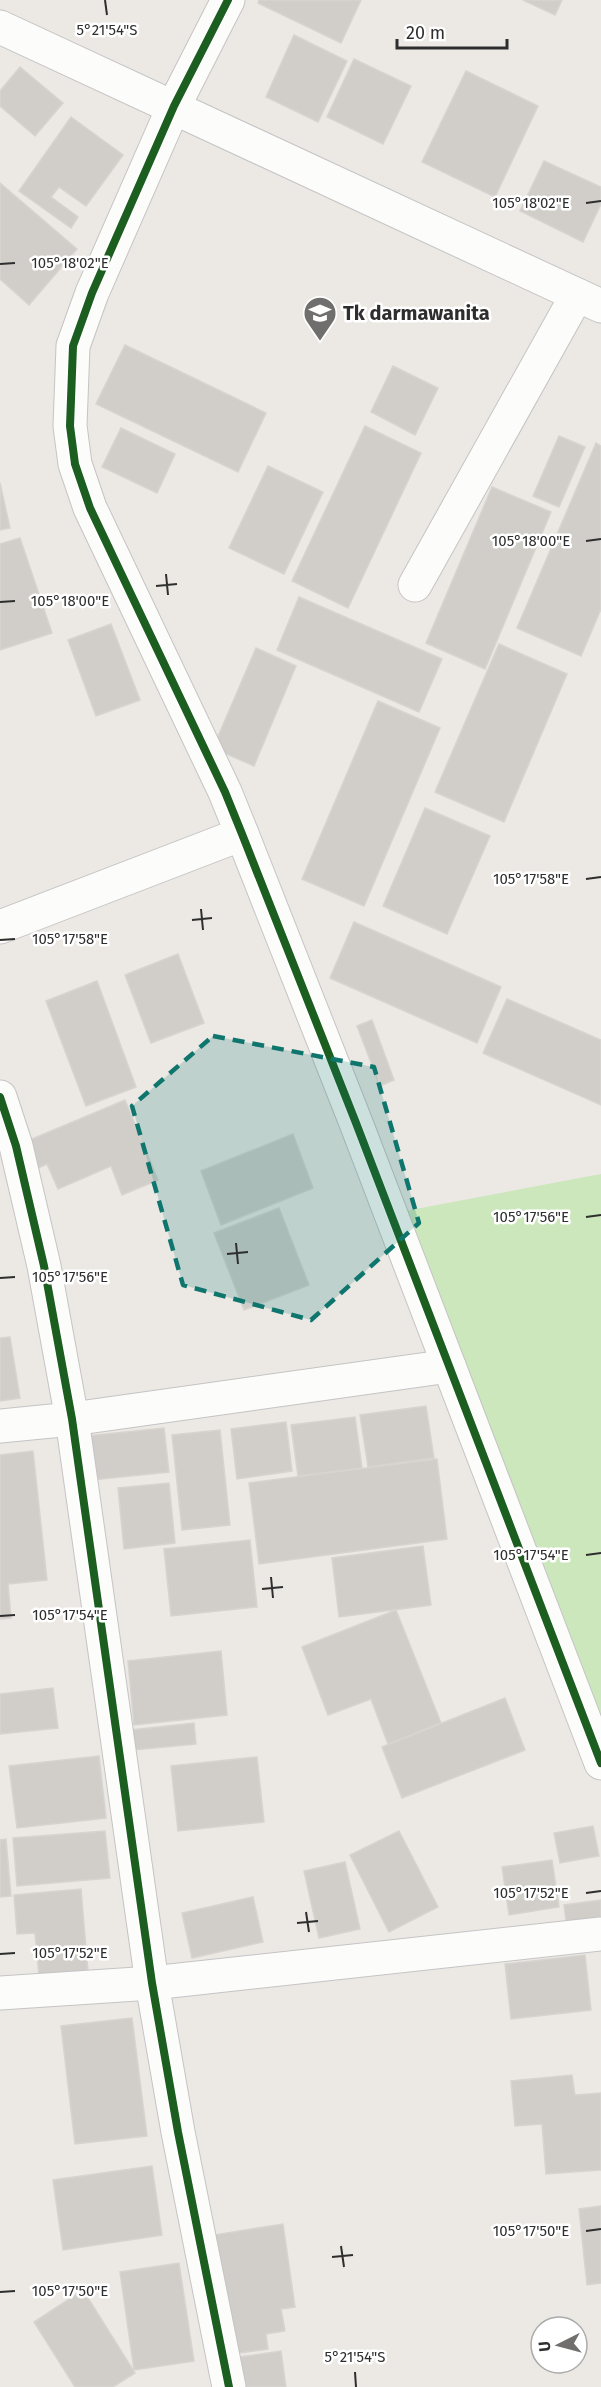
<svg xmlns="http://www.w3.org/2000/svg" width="601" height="2387" font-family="'Fira Sans',sans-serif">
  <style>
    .green { fill: #cce7bc }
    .building { fill: #d1ceca; stroke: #d7d4d0; stroke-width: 1.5 }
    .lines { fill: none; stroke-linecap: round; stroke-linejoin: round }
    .minor-casing { stroke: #c5c4c5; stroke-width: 35 }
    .minor { stroke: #fcfcfb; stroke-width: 33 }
    .cycleway-casing { stroke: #fff; stroke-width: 11 }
    .cycleway { stroke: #1b5e20; stroke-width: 8 }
    .marked { fill: #0f766e; fill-opacity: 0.2; stroke: #0f766e; stroke-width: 4.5; stroke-dasharray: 12 8; stroke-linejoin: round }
    .ticks { fill: none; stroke: #2e2e2e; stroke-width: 2 }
    .labels { text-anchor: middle; stroke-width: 5; stroke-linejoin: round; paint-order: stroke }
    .poi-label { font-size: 20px; font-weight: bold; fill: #2e2e2e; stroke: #fff; text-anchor: start }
    .ticks-label { font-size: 15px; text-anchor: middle; fill: #2e2e2e; stroke: #fff; stroke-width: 5; stroke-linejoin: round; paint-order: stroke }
  </style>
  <rect width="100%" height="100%" fill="#ece8e4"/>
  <!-- green -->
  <polygon class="green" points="601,1174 601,1733 400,1212"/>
  <!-- building -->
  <g class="building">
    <polygon points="259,0 361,0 341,43 258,3"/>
    <polygon points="523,0 562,0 555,15"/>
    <polygon points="294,35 347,61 318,122 266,97"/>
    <polygon points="354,59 411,86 383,144 327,117"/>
    <polygon points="20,67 63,103 35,136 0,106 0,91"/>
    <polygon points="466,71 538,106 495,197 422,162"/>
    <polygon points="71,117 123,155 86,206 59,187 51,197 78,217 71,228 19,191"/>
    <polygon points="544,161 601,187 601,204 583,242 520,211"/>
    <polygon points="0,183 77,249 29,305 0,279"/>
    <polygon points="125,345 266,413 238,472 96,404"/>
    <polygon points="393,366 438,388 415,435 371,412"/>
    <polygon points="365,426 421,453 348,608 292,581"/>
    <polygon points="121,428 175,454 157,493 102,467"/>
    <polygon points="559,436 585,447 559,507 533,496"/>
    <polygon points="596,443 601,446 601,609 581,656 517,628"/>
    <polygon points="268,466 323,492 284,574 229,548"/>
    <polygon points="0,483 10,528 0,530"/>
    <polygon points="492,487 551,512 485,669 426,643"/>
    <polygon points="20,538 52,633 0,650 0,544"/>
    <polygon points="299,597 442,659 419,712 277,650"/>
    <polygon points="111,624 140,700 96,716 68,640"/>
    <polygon points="499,644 567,674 504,822 435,792"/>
    <polygon points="256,648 296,666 254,766 213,748"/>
    <polygon points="378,701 440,728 364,906 302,879"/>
    <polygon points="425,808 490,836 447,934 383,906"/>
    <polygon points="354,922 501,987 477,1043 330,978"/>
    <polygon points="178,954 204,1023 151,1043 125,975"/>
    <polygon points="97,981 136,1087 86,1106 46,1001"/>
    <polygon points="507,999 601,1040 601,1105 483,1053"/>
    <polygon points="372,1020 394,1080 380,1086 357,1026"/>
    <polygon points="125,1100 158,1180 122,1195 111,1166 58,1189 47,1164 36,1169 25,1142"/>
    <polygon points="293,1134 313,1188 221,1225 201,1171"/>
    <polygon points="279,1208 309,1285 244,1310 214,1233"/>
    <polygon points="10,1337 20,1398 0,1401 0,1338"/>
    <polygon points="426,1406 434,1458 368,1467 360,1415"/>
    <polygon points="355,1417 362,1468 298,1476 291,1425"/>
    <polygon points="286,1422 292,1471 237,1479 231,1429"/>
    <polygon points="164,1428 169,1472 92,1480 87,1436"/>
    <polygon points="220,1430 230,1525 182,1530 172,1435"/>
    <polygon points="33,1451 47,1580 8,1584 11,1618 0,1619 0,1455"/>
    <polygon points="437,1459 447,1539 259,1564 249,1483"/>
    <polygon points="169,1483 175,1543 124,1549 118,1488"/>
    <polygon points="250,1540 257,1607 171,1616 164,1549"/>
    <polygon points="423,1546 431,1605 339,1617 332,1558"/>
    <polygon points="396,1610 441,1723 388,1744 371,1699 328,1715 302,1647"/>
    <polygon points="221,1651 227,1715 134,1725 128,1661"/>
    <polygon points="53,1688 58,1728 0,1734 0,1694"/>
    <polygon points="505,1698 525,1750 402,1798 382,1747"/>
    <polygon points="194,1723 196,1744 133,1750 131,1730"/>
    <polygon points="99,1756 106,1818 17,1828 9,1766"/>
    <polygon points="257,1757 264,1822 178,1831 171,1766"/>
    <polygon points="593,1826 599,1856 560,1863 554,1833"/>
    <polygon points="105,1831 110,1878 17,1886 13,1838"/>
    <polygon points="399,1831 438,1907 389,1932 350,1855"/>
    <polygon points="6,1839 11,1896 0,1897 0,1840"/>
    <polygon points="552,1860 559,1907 509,1915 502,1867"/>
    <polygon points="345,1862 360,1929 319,1938 304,1871"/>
    <polygon points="81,1889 88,1972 39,1976 35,1933 17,1934 14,1895"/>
    <polygon points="253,1897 263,1942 192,1958 182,1913"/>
    <polygon points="601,1900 601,1924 567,1929 564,1905"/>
    <polygon points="585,1955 591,2010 511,2019 505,1964"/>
    <polygon points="132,2018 147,2136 75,2144 61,2026"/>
    <polygon points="572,2075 575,2095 601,2093 601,2170 546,2174 542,2124 515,2126 511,2081"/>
    <polygon points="152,2166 162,2235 63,2250 53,2180"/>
    <polygon points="601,2206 601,2283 587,2285 579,2209"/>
    <polygon points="283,2224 295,2307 281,2309 285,2331 266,2334 268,2349 232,2354 214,2235"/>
    <polygon points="179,2263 194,2361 134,2370 120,2272"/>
    <polygon points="83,2290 135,2373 113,2387 75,2387 34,2322"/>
    <polygon points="281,2351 286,2387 244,2387 240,2357"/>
  </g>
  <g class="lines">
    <!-- minor casing -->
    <g class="minor-casing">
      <g id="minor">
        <polyline points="228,0 174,106 92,293 73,346 70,426 75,464 90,508 225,792 242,834 356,1123 601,1763"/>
        <polyline points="0,27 601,306"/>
        <polyline points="415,585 577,295"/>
        <polyline points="0,927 242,834"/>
        <polyline points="0,1097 16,1146 44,1266 72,1419 152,1983 178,2132 229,2387"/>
        <polyline points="0,1426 72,1419 449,1366"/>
        <polyline points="0,1993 152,1983 601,1934"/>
      </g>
    </g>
    <!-- minor -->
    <use href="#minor" class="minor"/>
    <!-- cycleway casing -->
    <g class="cycleway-casing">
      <g id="cycleway">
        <polyline points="228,0 174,106 92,293 73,346 70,426 75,464 90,508 225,792 242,834 356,1123 601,1763"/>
        <polyline points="0,1097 16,1146 44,1266 72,1419 152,1983 178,2132 229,2387"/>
      </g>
    </g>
    <!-- cycleway -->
    <use href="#cycleway" class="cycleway"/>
  </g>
  <!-- marked area -->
  <path class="marked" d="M 213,1036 L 374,1067 L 419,1223 L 311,1320 L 183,1285 L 132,1106 Z"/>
  <!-- ticks -->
  <path class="ticks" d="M 105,0 L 107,15M 586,203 L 601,201M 0,264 L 15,263M 586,541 L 601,539M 166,574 L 168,595M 156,586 L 177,584M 0,602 L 15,601M 586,879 L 601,877M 201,909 L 203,930M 192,920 L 212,918M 0,940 L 15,939M 586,1217 L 601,1215M 236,1243 L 238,1264M 227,1254 L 248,1252M 0,1278 L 15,1277M 586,1555 L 601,1553M 271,1577 L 273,1598M 262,1589 L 283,1587M 0,1616 L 15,1615M 586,1893 L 601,1891M 306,1912 L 309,1932M 297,1923 L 318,1921M 0,1954 L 15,1953M 586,2231 L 601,2229M 341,2246 L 344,2267M 332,2257 L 353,2255M 0,2292 L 15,2291M 355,2372 L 356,2387"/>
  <!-- icons -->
  <defs>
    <g id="school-pin" transform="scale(1.725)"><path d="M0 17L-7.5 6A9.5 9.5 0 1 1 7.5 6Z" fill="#706f6e" stroke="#fff"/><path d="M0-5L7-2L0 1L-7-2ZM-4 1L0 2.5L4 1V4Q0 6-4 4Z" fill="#fff"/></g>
  </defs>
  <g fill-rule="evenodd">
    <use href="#school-pin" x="320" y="313"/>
  </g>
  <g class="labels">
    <!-- poi labels -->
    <g class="poi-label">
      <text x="343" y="320">Tk darmawanita</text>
    </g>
  </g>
  <g class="ticks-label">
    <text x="107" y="35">5°21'54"S</text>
    <text x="531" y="208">105°18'02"E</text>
    <text x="70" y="268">105°18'02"E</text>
    <text x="531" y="546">105°18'00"E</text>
    <text x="70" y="606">105°18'00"E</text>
    <text x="531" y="884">105°17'58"E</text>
    <text x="70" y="944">105°17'58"E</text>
    <text x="531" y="1222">105°17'56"E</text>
    <text x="70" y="1282">105°17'56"E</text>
    <text x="531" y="1560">105°17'54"E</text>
    <text x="70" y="1620">105°17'54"E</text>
    <text x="531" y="1898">105°17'52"E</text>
    <text x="70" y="1958">105°17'52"E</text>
    <text x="531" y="2236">105°17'50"E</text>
    <text x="70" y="2296">105°17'50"E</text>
    <text x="355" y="2362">5°21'54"S</text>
  </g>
  <!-- north arrow -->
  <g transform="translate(559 2345) rotate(264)"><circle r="28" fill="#ffffff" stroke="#ababab" stroke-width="1.5"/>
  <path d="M0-4.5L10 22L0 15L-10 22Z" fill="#706f6e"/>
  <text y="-9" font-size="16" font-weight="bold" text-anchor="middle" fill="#2e2e2e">U</text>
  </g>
  <!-- scale -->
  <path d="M397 39v9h110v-9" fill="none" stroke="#2e2e2e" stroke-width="3"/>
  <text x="406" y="39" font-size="18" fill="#2e2e2e" stroke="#ffffff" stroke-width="4.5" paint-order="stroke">20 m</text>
</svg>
